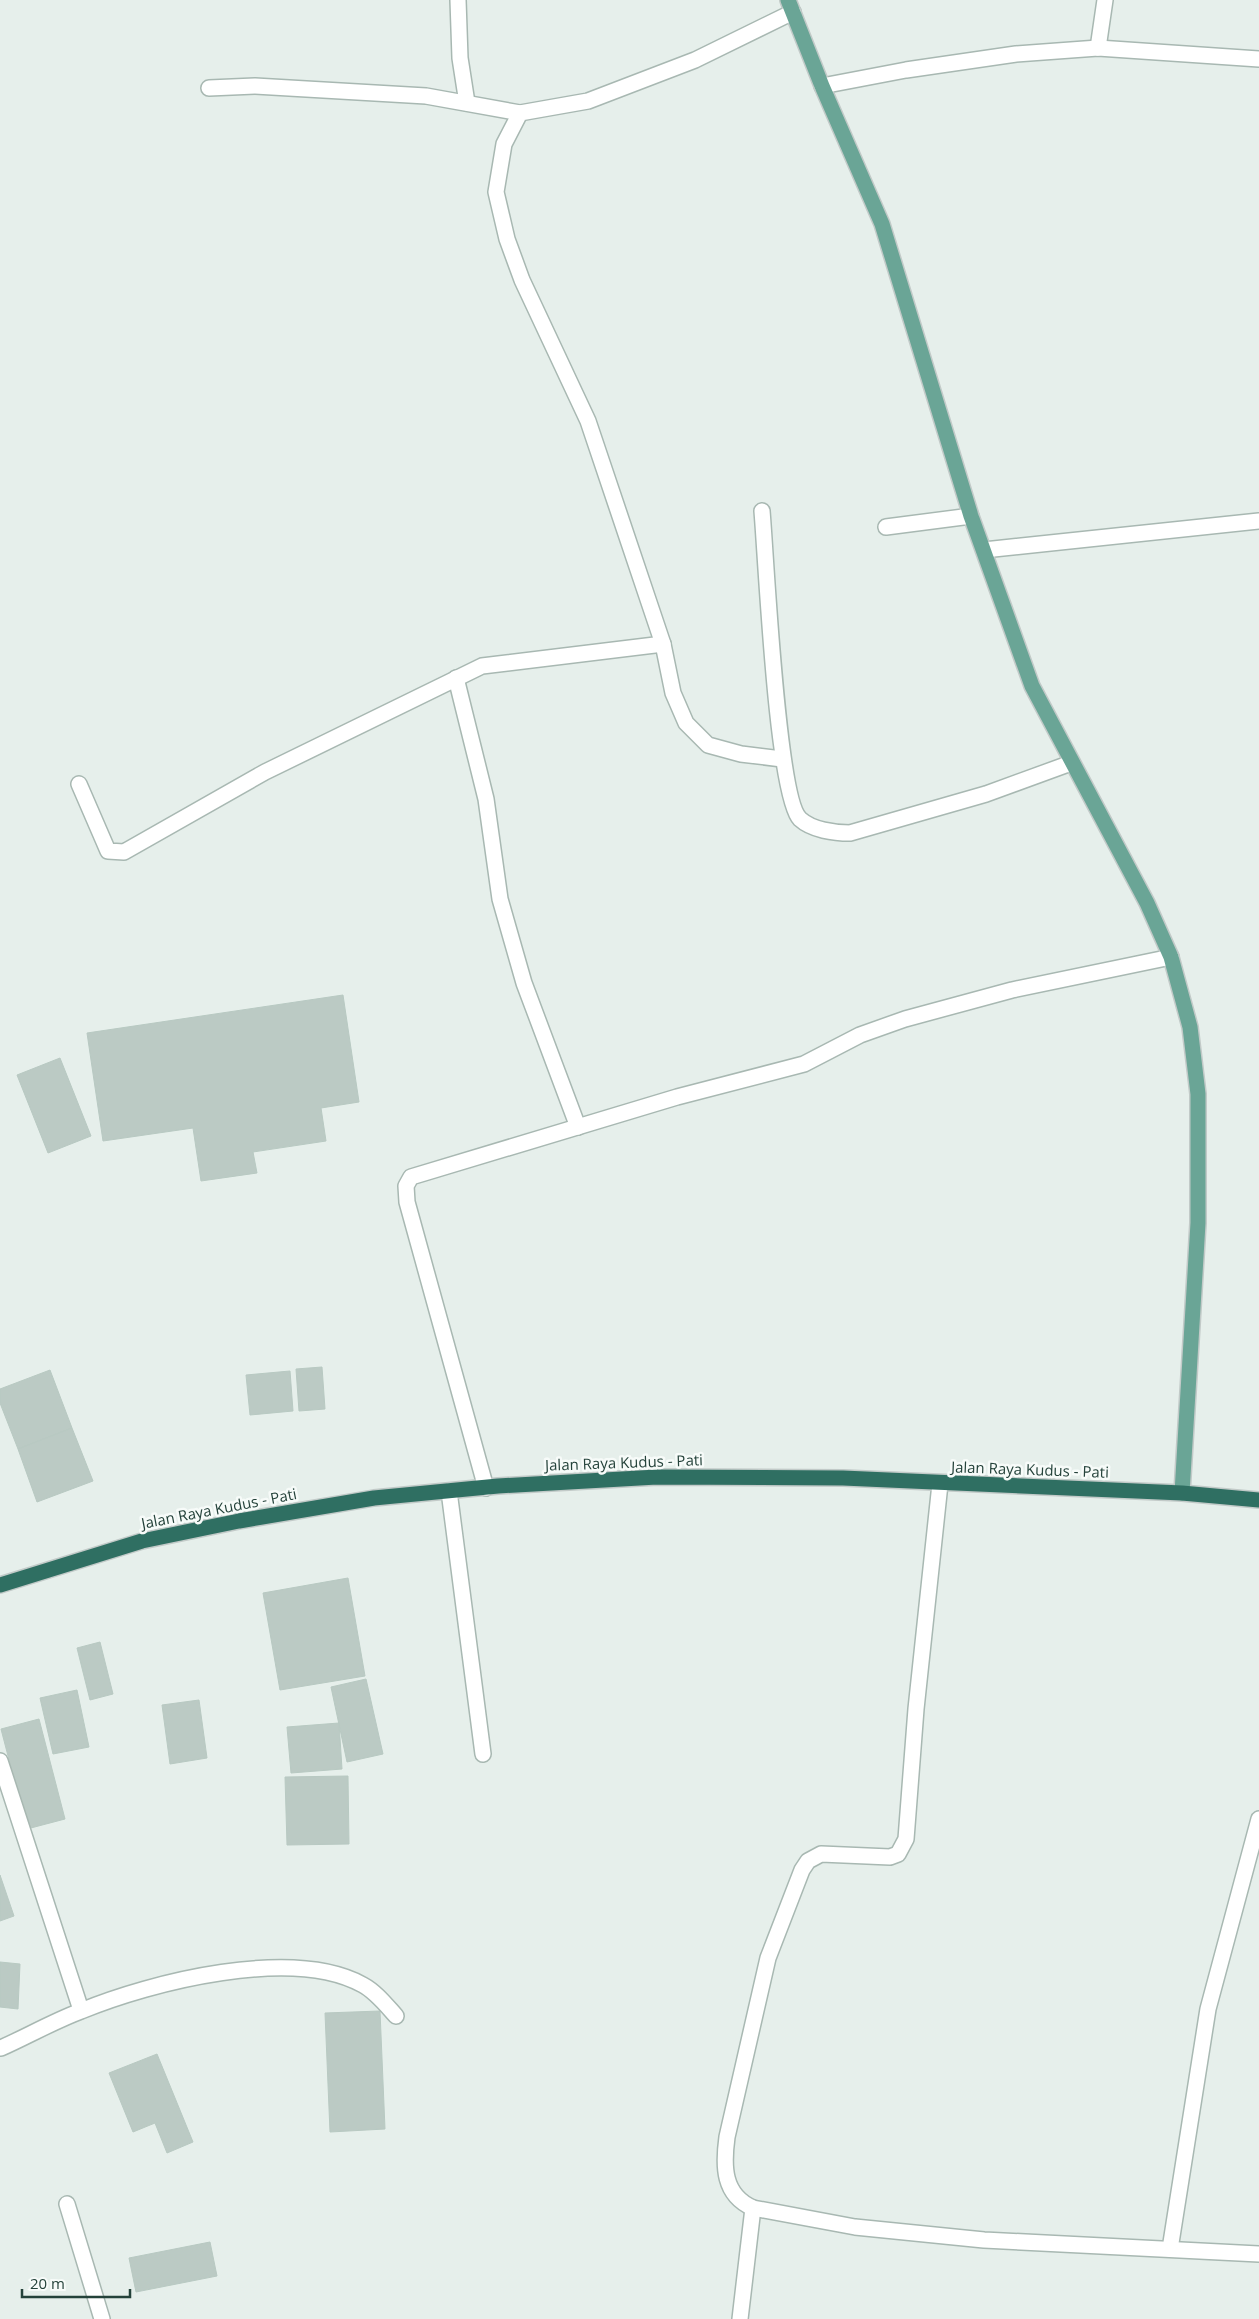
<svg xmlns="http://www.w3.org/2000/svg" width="1259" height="2319" font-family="'Open Sans',sans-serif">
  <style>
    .building { fill: #bbcac4; stroke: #b8c9c2 }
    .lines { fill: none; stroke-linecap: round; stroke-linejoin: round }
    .minor-casing { stroke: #a8b8b2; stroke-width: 18 }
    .major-casing { stroke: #c2cac8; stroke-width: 18 }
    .highway-casing { stroke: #c2cac8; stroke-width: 18 }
    .minor { stroke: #fff; stroke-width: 15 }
    .major { stroke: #6aa596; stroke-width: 15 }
    .highway { stroke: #2f6f62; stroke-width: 15 }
    .labels { text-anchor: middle; stroke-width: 5; stroke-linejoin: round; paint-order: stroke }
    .street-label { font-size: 15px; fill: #24423a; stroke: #f7fbf9 }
  </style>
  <rect width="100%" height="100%" fill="#e6efeb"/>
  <!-- building -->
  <g class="building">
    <polygon points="343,995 359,1102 321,1108 326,1141 253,1152 257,1173 201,1181 193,1128 103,1141 87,1033"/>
    <polygon points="60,1058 91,1136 48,1153 17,1075"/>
    <polygon points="322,1367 325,1409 299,1411 296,1369"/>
    <polygon points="50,1370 72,1428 18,1449 0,1403 0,1389"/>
    <polygon points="290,1371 293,1411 250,1415 246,1375"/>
    <polygon points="72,1428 93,1481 37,1502 18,1449"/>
    <polygon points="348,1578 365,1676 280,1690 263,1593"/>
    <polygon points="100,1642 113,1694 90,1700 77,1648"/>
    <polygon points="366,1679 383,1754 347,1762 331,1687"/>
    <polygon points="77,1690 89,1747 53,1754 40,1698"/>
    <polygon points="199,1700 207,1758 170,1764 162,1705"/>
    <polygon points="39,1719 65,1819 27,1829 1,1729"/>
    <polygon points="339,1723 342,1769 291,1773 287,1727"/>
    <polygon points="348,1776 349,1844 287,1845 285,1777"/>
    <polygon points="0,1875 14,1916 0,1921"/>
    <polygon points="0,1962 20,1964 18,2009 0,2007"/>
    <polygon points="380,2011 385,2129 330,2132 325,2013"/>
    <polygon points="157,2054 193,2142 167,2153 155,2123 133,2132 109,2073"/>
    <polygon points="210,2242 217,2276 136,2292 129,2258"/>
  </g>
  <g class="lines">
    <!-- minor casing -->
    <g class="minor-casing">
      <g id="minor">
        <polyline points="458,0 460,58 467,103"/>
        <polyline points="1098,48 1105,0"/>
        <polyline points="822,86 906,70 1016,54 1098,48 1259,59"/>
        <polyline points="209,88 255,86 426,96 520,113"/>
        <path d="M 762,511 C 766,556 777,797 800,819 C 812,830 834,833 850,833 L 986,794 L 1071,763"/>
        <polyline points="886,527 971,516"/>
        <polyline points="984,550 1259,521"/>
        <polyline points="456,678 486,799 500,899 524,983 578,1127"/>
        <polyline points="782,759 741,754 708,745 686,723 673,693 663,644 588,421 522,280 507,239 496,192 504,144 520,113 588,101 695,60 793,12"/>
        <polyline points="79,784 108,851 124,852 265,772 482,666 663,644"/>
        <path d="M 940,1484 L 916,1709 L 906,1839 L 898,1854 L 890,1857 L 821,1854 L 808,1861 L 802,1870 L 768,1958 L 727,2137 C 723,2166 723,2195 753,2208 L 855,2227 L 984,2240 L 1259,2254"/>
        <polyline points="486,1488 407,1202 406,1186 411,1177 677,1097 804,1064 860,1035 905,1019 1012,990 1171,957"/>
        <polyline points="449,1491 483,1754"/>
        <polyline points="0,1761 81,2010"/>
        <path d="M 1,2048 C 28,2036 54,2021 81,2011 C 151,1982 293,1946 363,1985 C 376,1992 386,2005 396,2016"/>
        <polyline points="67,2204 102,2319"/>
        <polyline points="1170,2249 1208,2009 1259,1819"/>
        <polyline points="740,2319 753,2208"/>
      </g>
    </g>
    <!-- major casing -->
    <g class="major-casing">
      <polyline id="major" points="788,0 822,86 882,224 971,516 1032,686 1147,903 1171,957 1190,1027 1198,1094 1198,1223 1182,1493"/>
    </g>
    <!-- highway casing -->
    <g class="highway-casing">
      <polyline id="highway" points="0,1585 142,1541 239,1521 374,1498 498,1486 657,1477 843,1478 1182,1493 1259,1500"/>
    </g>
    <!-- minor -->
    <use href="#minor" class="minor"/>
    <!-- major -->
    <use href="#major" class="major"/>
    <!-- highway -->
    <use href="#highway" class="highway"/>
  </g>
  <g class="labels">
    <!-- street labels -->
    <g class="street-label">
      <text transform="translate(624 1463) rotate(-2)" y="5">Jalan Raya Kudus - Pati</text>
      <text transform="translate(1030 1470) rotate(2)" y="5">Jalan Raya Kudus - Pati</text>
      <text transform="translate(219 1509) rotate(-11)" y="5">Jalan Raya Kudus - Pati</text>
    </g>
  </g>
  <!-- scale -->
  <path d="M22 2289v8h108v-8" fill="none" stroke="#24423a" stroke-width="2.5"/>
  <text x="30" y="2289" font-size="15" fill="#24423a" stroke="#f7fbf9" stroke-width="4" paint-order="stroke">20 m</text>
</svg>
